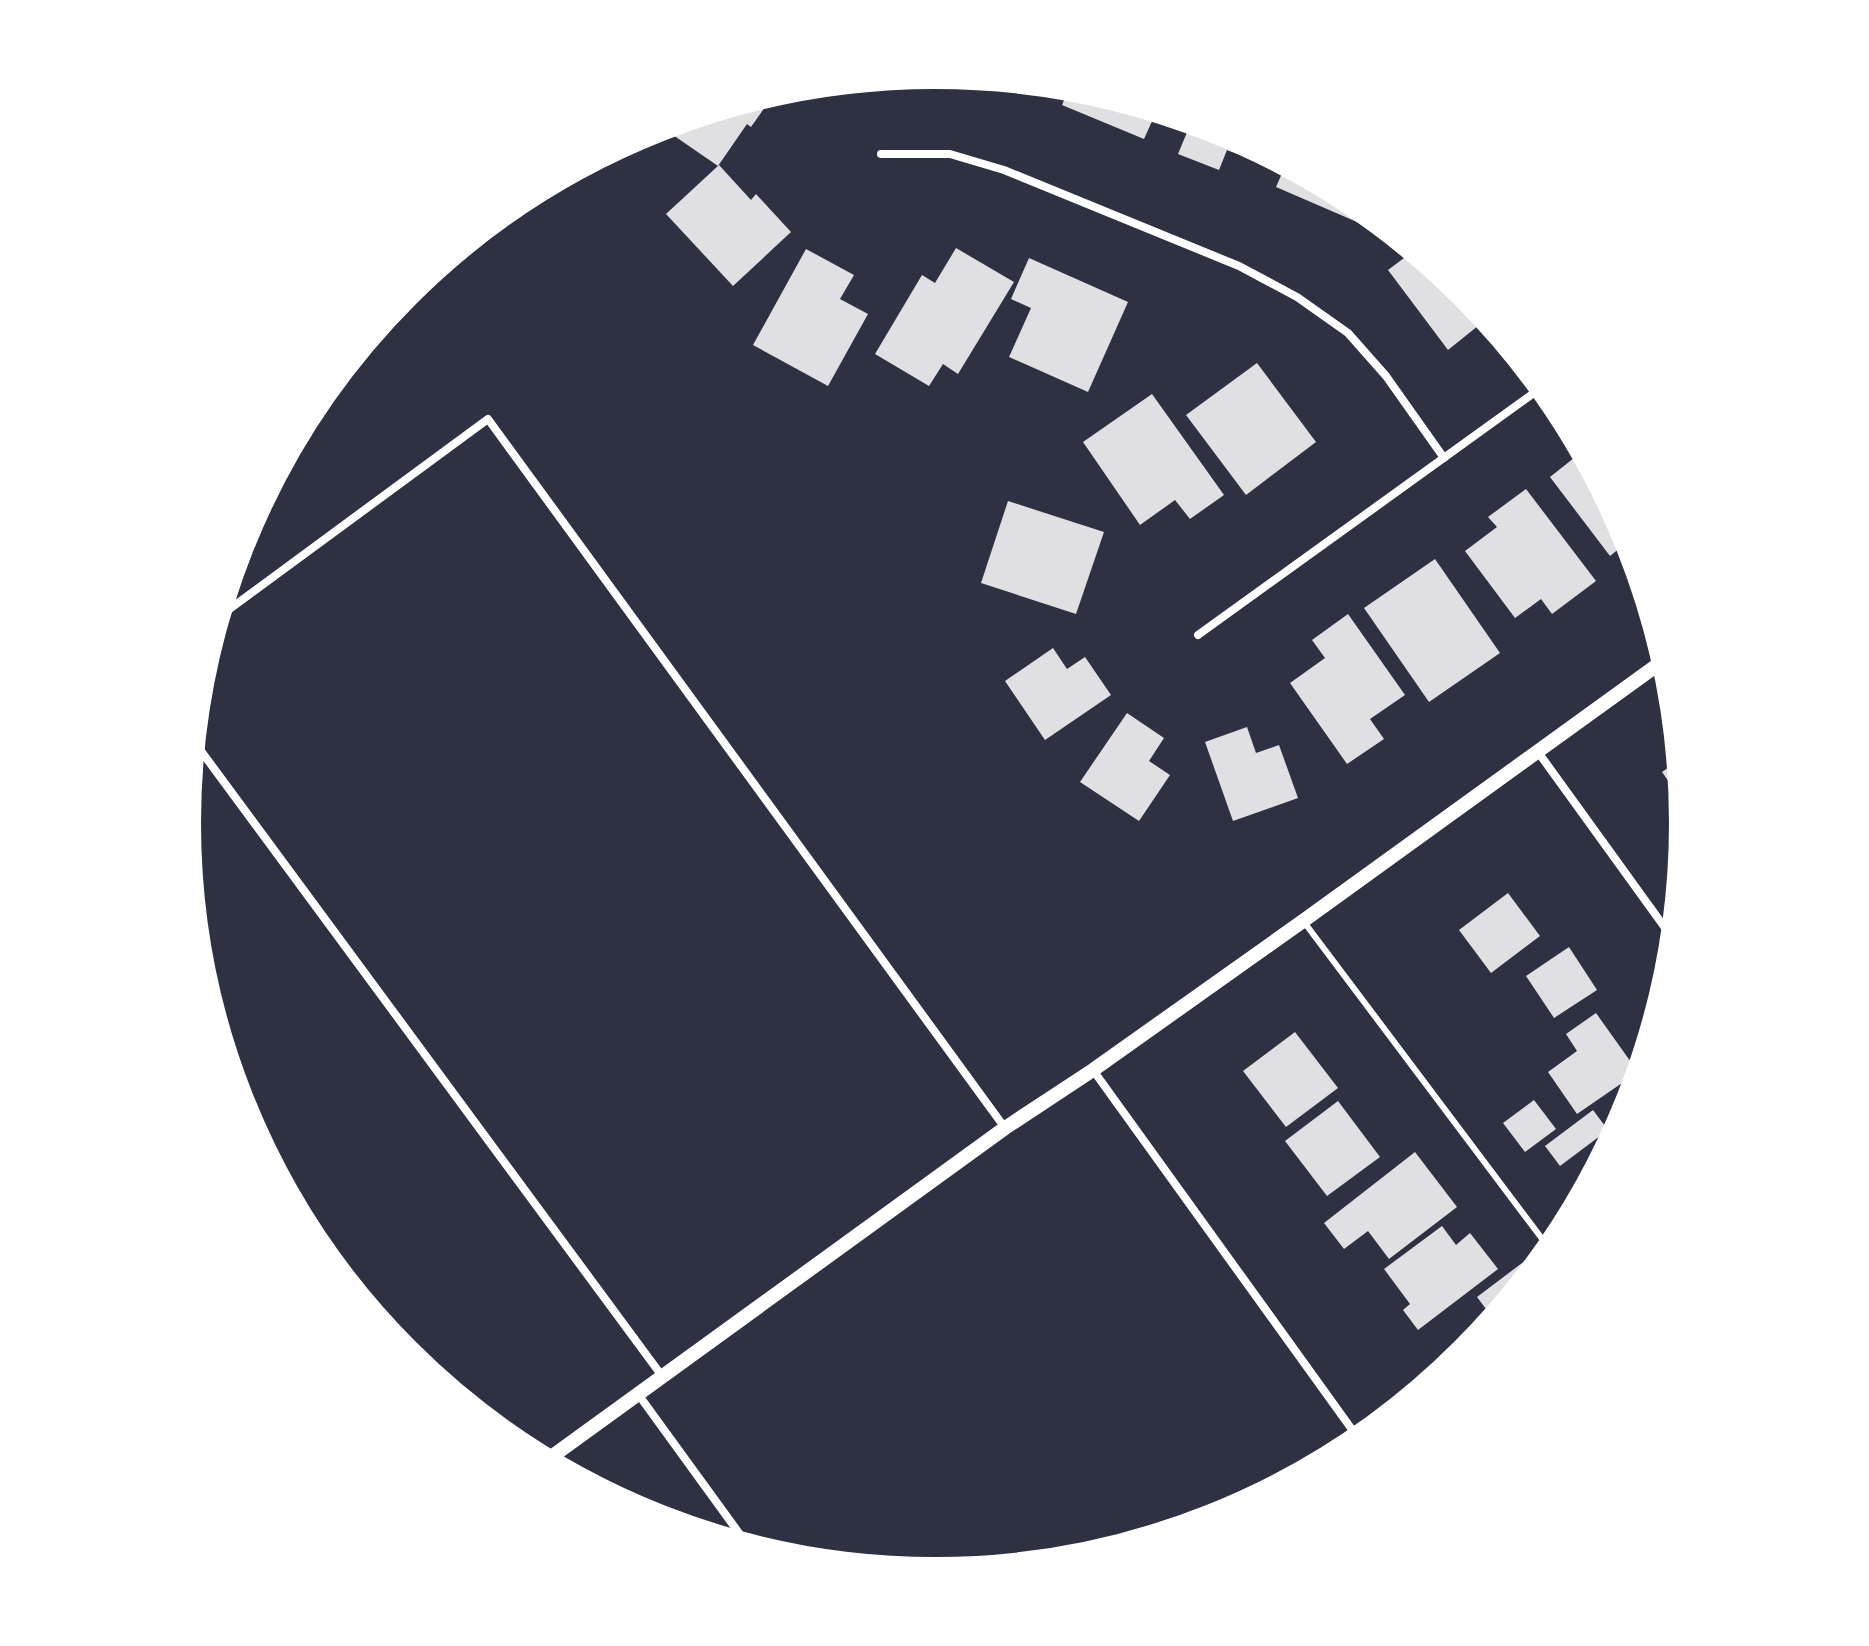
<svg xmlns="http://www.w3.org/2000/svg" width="1869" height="1646" font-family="Barlow,sans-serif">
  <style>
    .building { fill: #e0e0e3 }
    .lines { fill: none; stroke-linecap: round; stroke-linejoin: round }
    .service { stroke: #fff; stroke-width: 6 }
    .minor { stroke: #fff; stroke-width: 8 }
    .tertiary { stroke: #fff; stroke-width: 14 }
    .rim { fill: none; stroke: #fff; stroke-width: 10 }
  </style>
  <rect width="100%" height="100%" fill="#2d3142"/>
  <!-- building -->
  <g class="building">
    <polygon points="1071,84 1158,108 1144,139 1062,105"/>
    <polygon points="779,87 751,127 747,124 718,166 657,124"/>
    <polygon points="1193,118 1223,128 1272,153 1267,165 1227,150 1219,170 1178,154"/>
    <polygon points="1287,162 1353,197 1365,207 1357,222 1276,187"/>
    <polygon points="719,165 751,200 756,194 791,232 733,286 666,214"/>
    <polygon points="956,248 1014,282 958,374 943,364 929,386 875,354 922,275 935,283"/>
    <polygon points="806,249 854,275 840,299 868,314 828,386 753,345"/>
    <polygon points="1416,249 1467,291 1489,317 1448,350 1388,270"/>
    <polygon points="1029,258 1128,302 1088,392 1009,357 1031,308 1011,299"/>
    <polygon points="1257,363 1316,442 1246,495 1186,415"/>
    <polygon points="1152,394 1224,495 1190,519 1175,500 1140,525 1083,442"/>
    <polygon points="1584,450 1631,539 1610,556 1550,477"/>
    <polygon points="1526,489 1596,581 1552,614 1541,599 1515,618 1465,551 1497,527 1488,517"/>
    <polygon points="1008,501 1104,532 1076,614 981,583"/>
    <polygon points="1435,559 1500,653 1429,702 1364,608"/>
    <polygon points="1348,614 1405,695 1370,719 1384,739 1347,764 1290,683 1325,658 1312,640"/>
    <polygon points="1053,648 1067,669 1085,657 1111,695 1045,740 1005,681"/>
    <polygon points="1127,713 1164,738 1149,761 1170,775 1139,821 1080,782"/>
    <polygon points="1247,727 1256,753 1279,745 1298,798 1233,821 1205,742"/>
    <polygon points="1681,759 1682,769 1686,806 1662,772"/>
    <polygon points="1508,893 1540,936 1491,973 1459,930"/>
    <polygon points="1569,947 1597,990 1554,1018 1526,976"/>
    <polygon points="1596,1013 1638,1072 1577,1114 1548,1072 1577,1051 1566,1034"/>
    <polygon points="1295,1032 1338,1088 1286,1127 1243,1071"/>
    <polygon points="1534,1100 1556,1129 1525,1152 1503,1123"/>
    <polygon points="1338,1101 1380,1157 1327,1196 1285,1141"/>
    <polygon points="1593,1110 1608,1130 1560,1166 1545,1146"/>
    <polygon points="1622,1127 1610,1150 1605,1158 1596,1145"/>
    <polygon points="1415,1152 1457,1207 1389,1259 1368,1231 1344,1249 1324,1223"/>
    <polygon points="1442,1226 1456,1245 1470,1233 1498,1269 1418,1330 1403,1310 1410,1304 1384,1269"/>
    <polygon points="1530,1257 1539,1268 1495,1321 1477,1297"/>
  </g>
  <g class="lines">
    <!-- service -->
    <polyline class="service" points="1304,922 1552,1252"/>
    <!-- minor -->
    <g class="minor">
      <polyline points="881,154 950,154 1004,170 1239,266 1297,297 1348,333 1386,376 1444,458"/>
      <polyline points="212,622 488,419 1005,1128"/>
      <polyline points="1198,635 1545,385"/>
      <polyline points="190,736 662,1376"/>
      <polyline points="1538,752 1676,943"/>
      <polyline points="1093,1070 1361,1442"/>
      <polyline points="638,1394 752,1551"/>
    </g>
    <!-- tertiary -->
    <polyline class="tertiary" points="543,1463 1005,1128 1093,1070 1303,921 1667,658"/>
  </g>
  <!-- crop -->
  <path d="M0 0H1869V1646H0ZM196 823a739 739 0 1 1 1478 0a739 739 0 1 1-1478 0Z" fill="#fff" fill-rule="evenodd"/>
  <path class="rim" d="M196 823a739 739 0 1 1 1478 0a739 739 0 1 1-1478 0Z"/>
</svg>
